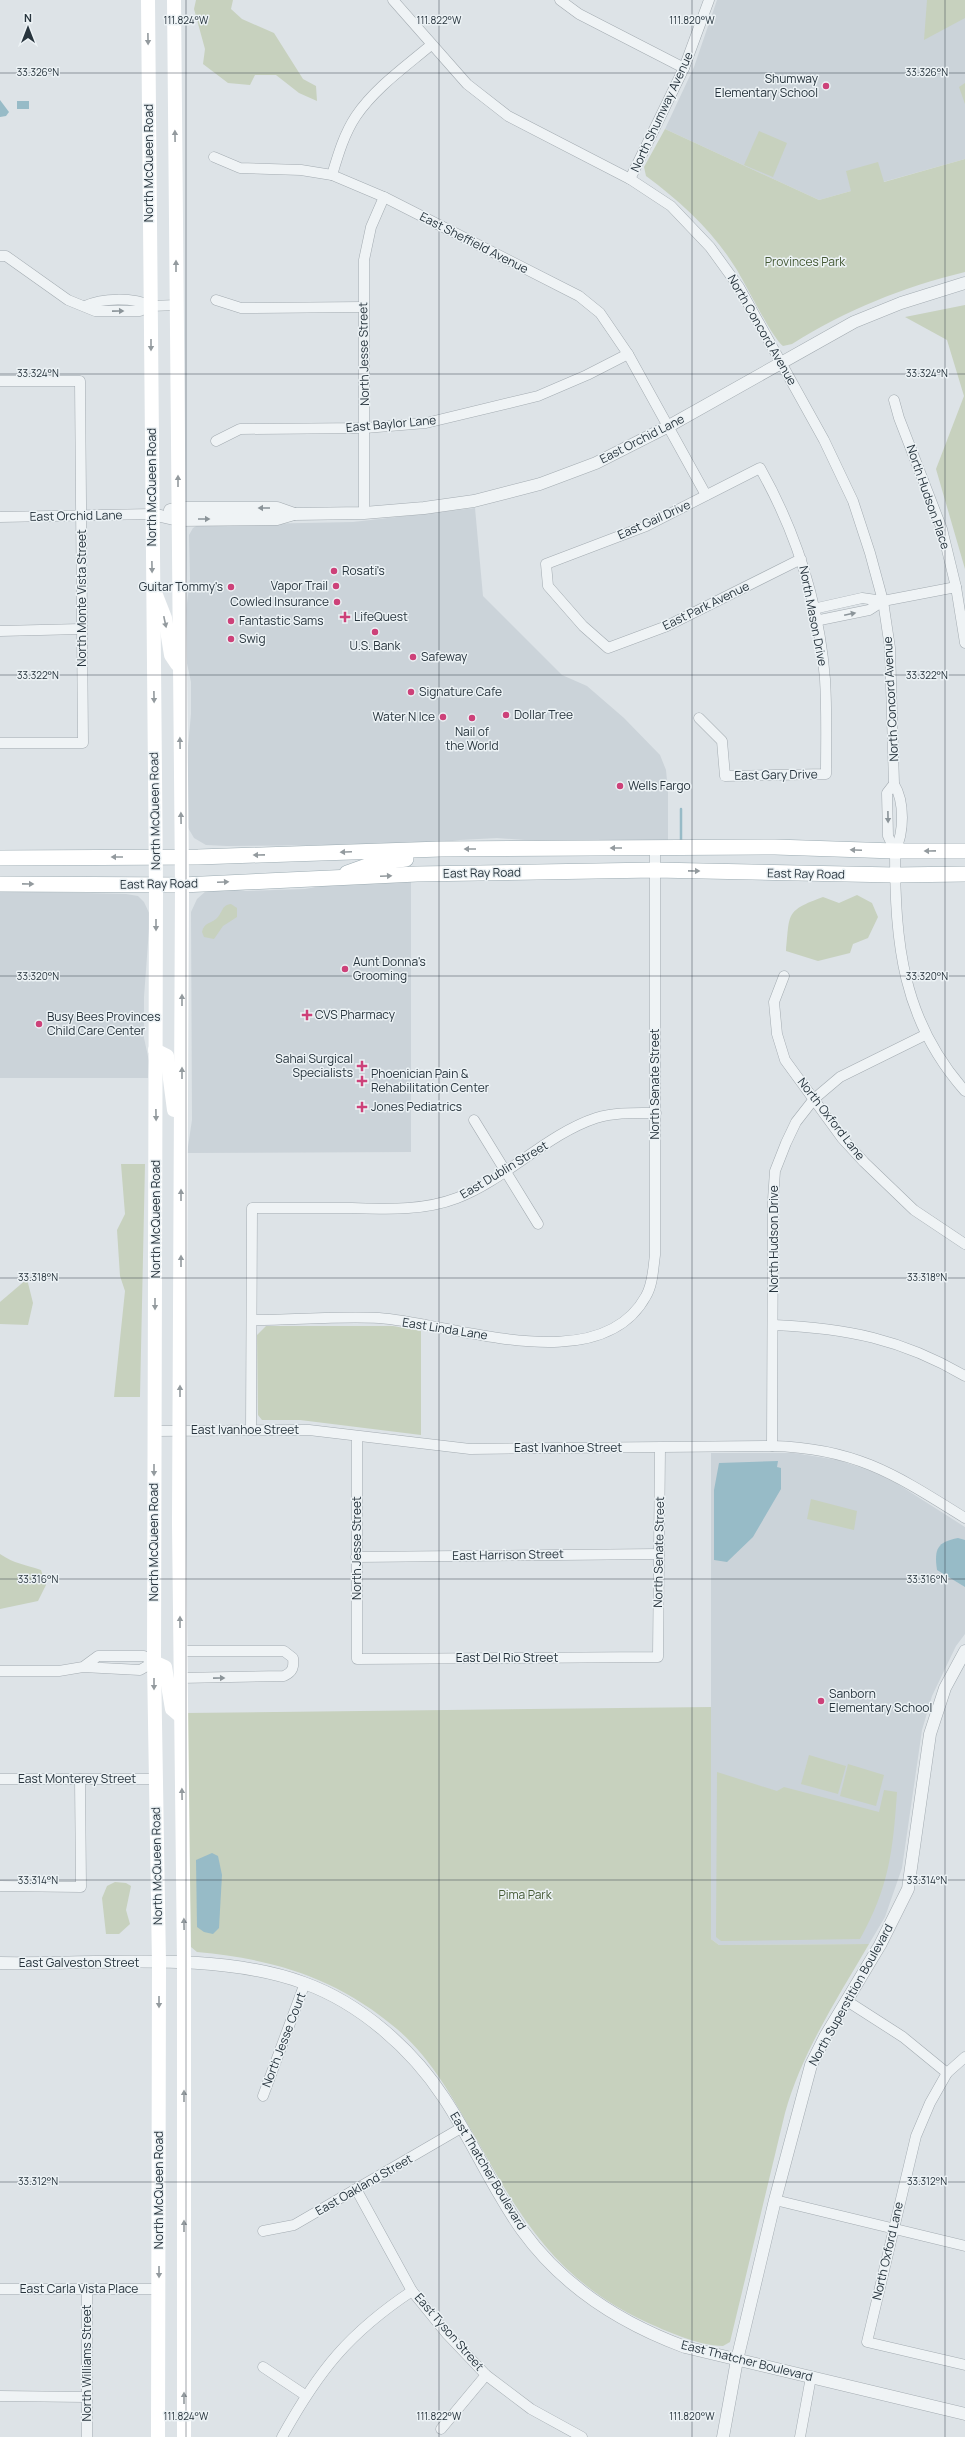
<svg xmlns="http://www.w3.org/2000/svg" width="965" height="2437" font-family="Manrope,sans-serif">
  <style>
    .built { fill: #cbd3d9 }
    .green { fill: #c7d1be }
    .water { fill: #97bbc7 }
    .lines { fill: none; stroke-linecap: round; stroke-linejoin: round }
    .stream { stroke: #97bbc7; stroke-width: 2.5 }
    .minor-casing { stroke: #a3abb1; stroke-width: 11 }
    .tertiary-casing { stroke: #a3abb1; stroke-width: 13 }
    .primary-casing { stroke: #9cabb2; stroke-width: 16 }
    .minor { stroke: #eff3f5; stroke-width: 10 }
    .tertiary { stroke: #eff3f5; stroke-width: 12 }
    .secondary { stroke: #fff; stroke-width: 14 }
    .primary { stroke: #fff; stroke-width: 15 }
    .oneway { fill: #939a9e }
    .oneway2 { fill: #8b9499 }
    .ticks { fill: none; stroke: #27343d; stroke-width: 1; stroke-opacity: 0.45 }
    .poi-dot { fill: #cd4179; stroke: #ecf2f5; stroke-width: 1.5 }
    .labels { text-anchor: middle; stroke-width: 3; stroke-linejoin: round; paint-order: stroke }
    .poi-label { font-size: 12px; fill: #27343d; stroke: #ecf2f5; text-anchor: start }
    .street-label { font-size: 12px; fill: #27343d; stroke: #ecf2f5 }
    .park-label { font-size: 12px; fill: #445934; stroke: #ecf2f5 }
    .ticks-label { font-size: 10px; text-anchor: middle; fill: #27343d; stroke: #ecf2f5; stroke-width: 3; stroke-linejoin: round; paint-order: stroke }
  </style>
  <rect width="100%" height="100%" fill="#dde3e7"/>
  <!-- built -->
  <g class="built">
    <polygon points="717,0 965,0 965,159 819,200 665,129 694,67"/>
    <polygon points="475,508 483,596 562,675 587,686 624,718 660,755 666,770 668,791 668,841 552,842 497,838 460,840 430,844 227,846 206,845 194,838 187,826 187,757 191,714 191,682 185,654 185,619 190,579 189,535 193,528 198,525 353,522"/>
    <polygon points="411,881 411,1152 187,1153 192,1120 191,912 197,899 206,891 216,888 247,891 305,889 331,884"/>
    <polygon points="0,891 126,894 138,896 144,902 150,915 144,997 144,1038 149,1061 148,1078 0,1078"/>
    <polygon points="711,1453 794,1453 838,1460 871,1471 896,1483 965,1527 965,1634 956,1646 932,1696 922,1730 902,1868 885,1917 869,1944 719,1945 711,1939"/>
  </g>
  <!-- green -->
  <g class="green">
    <polygon points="196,0 233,0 231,9 242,19 274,33 303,79 316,86 317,101 299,93 276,75 255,75 250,85 228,83 203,64 205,49 194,9"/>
    <polygon points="927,0 965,0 965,18 924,40"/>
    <polygon points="965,83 965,104 959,87"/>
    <path d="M 665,129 L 819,200 L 851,191 L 846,171 L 878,162 L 884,182 L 965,159 L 965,272 C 903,287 846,310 792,344 L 783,346 C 772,338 745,282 735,267 C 712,230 681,202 646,176 L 644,167 Z"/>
    <polygon points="759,131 787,143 773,177 744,165"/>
    <polygon points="965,305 965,569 936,469 964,396 947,340 905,317"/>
    <path d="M 857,895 L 872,903 L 878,917 L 868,938 L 853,944 L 850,953 L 818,961 L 786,951 C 790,913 785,911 823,897 L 839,903 Z"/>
    <path d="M 231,904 L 237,908 L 237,917 L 223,926 L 214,939 L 204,937 L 202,932 C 204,923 209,924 216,919 C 223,913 221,905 231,904 Z"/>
    <polygon points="121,1164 145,1164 140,1397 114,1397 125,1291 120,1276 117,1230 125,1214"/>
    <polygon points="27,1279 33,1303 28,1325 0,1324 0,1302"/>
    <polygon points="266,1326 393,1326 421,1331 421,1435 300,1420 262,1420 258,1415 257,1335"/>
    <polygon points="811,1499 857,1511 854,1530 807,1519"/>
    <path d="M 0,1554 C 15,1564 24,1564 41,1570 L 46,1585 L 38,1601 L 0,1609 Z"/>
    <path d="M 711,1707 L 711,1939 L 719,1945 L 869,1944 C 837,1999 802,2052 785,2113 L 730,2342 L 723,2346 C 699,2346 666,2331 644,2321 C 555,2279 520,2217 474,2135 C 452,2097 431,2058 397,2029 C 337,1978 274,1959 197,1952 L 191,1947 L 186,1713 Z"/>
    <polygon points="809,1755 846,1766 838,1794 801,1784"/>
    <polygon points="848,1764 884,1775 876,1806 840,1796"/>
    <path d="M 717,1772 L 777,1791 L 784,1787 L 879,1812 L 884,1790 L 897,1792 C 893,1851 889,1887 860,1939 L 721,1941 L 716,1937 Z"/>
    <polygon points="115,1882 126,1883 131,1886 126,1910 130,1924 119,1934 106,1934 102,1898 107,1886"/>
  </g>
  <!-- water -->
  <g class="water">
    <polygon points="0,100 9,112 6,116 0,117"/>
    <rect x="17" y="101" width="12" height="8"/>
    <polygon points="778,1461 777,1467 781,1468 781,1489 753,1537 727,1562 714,1560 714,1490 719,1463"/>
    <path d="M 958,1538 L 965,1540 L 965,1587 L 937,1570 C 934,1549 937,1542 958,1538 Z"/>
    <polygon points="212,1853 218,1856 222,1875 219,1928 213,1934 204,1932 197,1927 196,1860"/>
  </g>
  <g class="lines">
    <!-- stream -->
    <polyline class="stream" points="681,809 681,842"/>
    <!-- minor casing -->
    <g class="minor-casing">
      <g id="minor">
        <path d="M 393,0 L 467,84 L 508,116 L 630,179 L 671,206 L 710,247 L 739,287 L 824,440 L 853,501 L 870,553 L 883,601 L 890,648 L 894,784 C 905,802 904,833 895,851 C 895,943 902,1020 965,1091"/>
        <polyline points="560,0 579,14 684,68"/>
        <polyline points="214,157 240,168 301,170 332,175 384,197 579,296 600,313 628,354 706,495"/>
        <path d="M 332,175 C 338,155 344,134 356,116 C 375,88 405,67 431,45"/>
        <polyline points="630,179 684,68 709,0"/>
        <polyline points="0,256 6,256 68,300 95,311 140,311 151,306 177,305"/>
        <polyline points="216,300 241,308 363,307"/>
        <path d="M 85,306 C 102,298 133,297 151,306"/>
        <polyline points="0,381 80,381 83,743 0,743"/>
        <polyline points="894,400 899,418 942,529 956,587 965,643"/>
        <polyline points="216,441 240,429 365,428 426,423 538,396 587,375 628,354"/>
        <polyline points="364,513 364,260 371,227 384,197"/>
        <polyline points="0,517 152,514"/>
        <polyline points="813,609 862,598 883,601 956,587"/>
        <polyline points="815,621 869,610 883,601"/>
        <polyline points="0,631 81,629"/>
        <path d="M 699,718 L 722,741 L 725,776 L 826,774 C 826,743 827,711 825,679 C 819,605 796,532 760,468 L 646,526 L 546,564 L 548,586 L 583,626 L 608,648 L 667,626 L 801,559"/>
        <polyline points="894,784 887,793 888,836 895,851"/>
        <polyline points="784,976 774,1002 777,1034 785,1060 842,1138 864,1162 914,1210 965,1244"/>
        <polyline points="474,1120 538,1224"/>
        <path d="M 252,1320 C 294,1320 337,1316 379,1318 C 452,1323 600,1381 646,1296 C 653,1284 653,1269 655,1255 L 655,848"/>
        <path d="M 774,1325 C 846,1328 902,1339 965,1376"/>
        <path d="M 251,1430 L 252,1208 C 285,1208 319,1208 352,1208 C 387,1209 423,1211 457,1198 C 505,1180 547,1134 596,1118 C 615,1112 635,1113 656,1113"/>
        <path d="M 154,1431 L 309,1430 L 470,1449 L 772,1446 C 856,1448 896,1475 965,1518"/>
        <polyline points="357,1436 357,1659 658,1657 660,1448"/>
        <polyline points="772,1446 773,1200 775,1171 786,1143 796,1122 814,1099 840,1077 925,1035"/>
        <polyline points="356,1557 659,1554"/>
        <path d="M 180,1651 L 284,1651 L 293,1658 C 294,1667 293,1672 284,1676 L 180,1678"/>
        <polyline points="0,1671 59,1671 83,1667 140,1670 154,1662 144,1656 98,1656 83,1667"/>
        <polyline points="0,1779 154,1779"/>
        <polyline points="0,1886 81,1887 80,1779"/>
        <polyline points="847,2001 903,2037 947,2073"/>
        <polyline points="965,2057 947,2073 930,2103 916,2136 867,2342 965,2365"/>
        <polyline points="263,2096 305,1983"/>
        <polyline points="356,2189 412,2291 447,2334 486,2375 531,2409 582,2437"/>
        <polyline points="775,2200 965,2246"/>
        <polyline points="263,2231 294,2225 461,2128"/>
        <polyline points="0,2289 159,2289"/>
        <polyline points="263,2367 305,2395"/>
        <polyline points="0,2396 86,2397"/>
        <polyline points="441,2429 486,2375"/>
        <polyline points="87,2437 87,2289"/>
        <path d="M 282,2437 C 319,2370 349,2333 412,2291"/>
        <polyline points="800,2437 811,2377"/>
      </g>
    </g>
    <!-- tertiary casing -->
    <g class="tertiary-casing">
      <g id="tertiary">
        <polyline points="170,510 178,508 277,508 294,514"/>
        <polyline points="152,514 178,520 277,519 294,514 364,513 424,508 474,501 540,484 596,463 669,426 854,322 901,303 965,283"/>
        <path d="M 0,1963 C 96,1965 214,1950 304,1983 C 360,2003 412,2049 444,2098 C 472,2140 492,2188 522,2230 C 563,2287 620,2323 685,2347 L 965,2414"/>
        <polyline points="723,2437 737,2360 775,2200 811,2065 826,2035 880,1945 908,1889 930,1734 945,1688 965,1651"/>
      </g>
    </g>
    <!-- primary casing -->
    <g class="primary-casing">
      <g id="primary">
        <polyline points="0,858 198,857 441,849 775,847 895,851 965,851"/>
        <polyline points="347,873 375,863 406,859"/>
        <polyline points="0,884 182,885 417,874 655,870 895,875 965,874"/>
      </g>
    </g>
    <!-- minor -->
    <use href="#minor" class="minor"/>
    <!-- tertiary -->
    <use href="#tertiary" class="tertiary"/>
    <!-- secondary -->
    <g class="secondary">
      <polyline points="148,0 156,886 154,1662 159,1963 158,2437"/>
      <polyline points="174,0 182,885 179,1524 184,1963 184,2437"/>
      <polyline points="156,595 165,618 171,655 177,664"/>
      <polyline points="155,1050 167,1056 174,1110"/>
      <polyline points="154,1662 165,1667 172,1709 179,1715"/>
    </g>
    <!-- primary -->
    <use href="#primary" class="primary"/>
  </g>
  <!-- one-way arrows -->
  <defs><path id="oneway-solid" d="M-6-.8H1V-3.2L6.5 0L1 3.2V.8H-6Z"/></defs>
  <g class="oneway">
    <use href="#oneway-solid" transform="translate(148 39) rotate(89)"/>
    <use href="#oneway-solid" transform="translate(175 136) rotate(-91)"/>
    <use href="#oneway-solid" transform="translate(176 266) rotate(-90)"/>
    <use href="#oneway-solid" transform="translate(151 345) rotate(90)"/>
    <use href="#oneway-solid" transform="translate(178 481) rotate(-90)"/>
    <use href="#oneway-solid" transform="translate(152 567) rotate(89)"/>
    <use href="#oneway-solid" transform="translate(165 622) rotate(78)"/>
    <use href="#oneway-solid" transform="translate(154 697) rotate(89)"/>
    <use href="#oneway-solid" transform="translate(180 743) rotate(-91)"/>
    <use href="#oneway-solid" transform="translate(181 818) rotate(-91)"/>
    <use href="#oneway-solid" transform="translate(616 848) rotate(180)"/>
    <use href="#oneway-solid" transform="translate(470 849) rotate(180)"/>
    <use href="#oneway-solid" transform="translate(856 850) rotate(-178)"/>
    <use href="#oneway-solid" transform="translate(930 851) rotate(179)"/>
    <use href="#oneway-solid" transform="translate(346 852) rotate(178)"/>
    <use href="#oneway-solid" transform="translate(259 855) rotate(179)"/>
    <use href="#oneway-solid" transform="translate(117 857) rotate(180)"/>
    <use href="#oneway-solid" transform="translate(694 871) rotate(1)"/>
    <use href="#oneway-solid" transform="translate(386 876) rotate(-3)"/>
    <use href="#oneway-solid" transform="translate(223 882) rotate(-3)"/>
    <use href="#oneway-solid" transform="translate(28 884) rotate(1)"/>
    <use href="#oneway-solid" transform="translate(156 925) rotate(90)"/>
    <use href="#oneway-solid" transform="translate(182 1000) rotate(-90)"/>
    <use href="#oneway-solid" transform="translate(182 1073) rotate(-90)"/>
    <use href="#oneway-solid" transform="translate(156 1115) rotate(89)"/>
    <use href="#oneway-solid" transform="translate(181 1195) rotate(-90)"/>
    <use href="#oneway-solid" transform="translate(181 1261) rotate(-90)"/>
    <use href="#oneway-solid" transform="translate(155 1304) rotate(90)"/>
    <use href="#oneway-solid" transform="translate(180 1391) rotate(-90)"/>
    <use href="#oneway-solid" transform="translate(154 1470) rotate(90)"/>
    <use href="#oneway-solid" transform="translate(180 1622) rotate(-90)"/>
    <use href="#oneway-solid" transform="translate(154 1684) rotate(90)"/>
    <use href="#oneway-solid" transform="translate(182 1794) rotate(-91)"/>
    <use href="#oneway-solid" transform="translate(184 1924) rotate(-91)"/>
    <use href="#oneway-solid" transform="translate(159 2002) rotate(90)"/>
    <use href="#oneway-solid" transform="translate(184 2096) rotate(-90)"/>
    <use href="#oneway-solid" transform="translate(184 2226) rotate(-90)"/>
    <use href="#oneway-solid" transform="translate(159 2272) rotate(90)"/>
    <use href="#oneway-solid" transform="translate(184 2398) rotate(-90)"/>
  </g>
  <g class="oneway2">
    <use href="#oneway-solid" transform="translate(118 311) rotate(-1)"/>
    <use href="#oneway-solid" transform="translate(264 508) rotate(180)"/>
    <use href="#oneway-solid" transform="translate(204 519)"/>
    <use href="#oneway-solid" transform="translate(850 614) rotate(-12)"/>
    <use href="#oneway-solid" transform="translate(888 817) rotate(89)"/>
    <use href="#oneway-solid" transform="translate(219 1678) rotate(-1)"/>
  </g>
  <!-- ticks -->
  <path class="ticks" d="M 186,0 L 186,2437M 439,0 L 439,2437M 692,0 L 692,2437M 945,0 L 945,2437M 0,73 L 965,73M 0,374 L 965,374M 0,675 L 965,675M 0,976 L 965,976M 0,1278 L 965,1278M 0,1579 L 965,1579M 0,1880 L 965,1880M 0,2182 L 965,2182"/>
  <!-- markers -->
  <g class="poi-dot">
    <circle cx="826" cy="86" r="4"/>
    <circle cx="334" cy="571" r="4"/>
    <circle cx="336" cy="586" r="4"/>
    <circle cx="231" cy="587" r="4"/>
    <circle cx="337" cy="602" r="4"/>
    <path d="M343 611h4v4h4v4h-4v4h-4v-4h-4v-4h4z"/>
    <circle cx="231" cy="621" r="4"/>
    <circle cx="375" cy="632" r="4"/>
    <circle cx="231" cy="639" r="4"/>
    <circle cx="413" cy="657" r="4"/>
    <circle cx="411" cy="692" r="4"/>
    <circle cx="506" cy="715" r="4"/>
    <circle cx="443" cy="717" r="4"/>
    <circle cx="472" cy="718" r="4"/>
    <circle cx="620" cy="786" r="4"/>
    <circle cx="345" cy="969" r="4"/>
    <path d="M305 1009h4v4h4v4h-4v4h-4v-4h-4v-4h4z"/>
    <circle cx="39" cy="1024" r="4"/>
    <path d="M360 1060h4v4h4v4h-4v4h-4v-4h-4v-4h4z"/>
    <path d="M360 1075h4v4h4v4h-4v4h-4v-4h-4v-4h4z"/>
    <path d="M360 1101h4v4h4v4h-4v4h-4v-4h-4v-4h4z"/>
    <circle cx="821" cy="1701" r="4"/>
  </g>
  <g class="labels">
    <!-- poi labels -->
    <g class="poi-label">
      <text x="818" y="83" text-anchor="end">Shumway<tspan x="818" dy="14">Elementary School</tspan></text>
      <text x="342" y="575">Rosati's</text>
      <text x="328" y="590" text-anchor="end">Vapor Trail</text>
      <text x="223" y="591" text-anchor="end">Guitar Tommy's</text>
      <text x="329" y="606" text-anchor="end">Cowled Insurance</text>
      <text x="354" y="621">LifeQuest</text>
      <text x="239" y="625">Fantastic Sams</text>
      <text x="239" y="643">Swig</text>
      <text x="375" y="650" text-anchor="middle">U.S. Bank</text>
      <text x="421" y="661">Safeway</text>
      <text x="419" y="696">Signature Cafe</text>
      <text x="514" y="719">Dollar Tree</text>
      <text x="435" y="721" text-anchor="end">Water N Ice</text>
      <text x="472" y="736" text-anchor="middle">Nail of<tspan x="472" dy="14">the World</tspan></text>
      <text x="628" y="790">Wells Fargo</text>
      <text x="353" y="966">Aunt Donna's<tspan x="353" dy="14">Grooming</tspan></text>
      <text x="315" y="1019">CVS Pharmacy</text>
      <text x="47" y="1021">Busy Bees Provinces<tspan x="47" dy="14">Child Care Center</tspan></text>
      <text x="353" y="1063" text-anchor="end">Sahai Surgical<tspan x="353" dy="14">Specialists</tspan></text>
      <text x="371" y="1078">Phoenician Pain &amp;<tspan x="371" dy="14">Rehabilitation Center</tspan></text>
      <text x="371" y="1111">Jones Pediatrics</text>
      <text x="829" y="1698">Sanborn<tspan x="829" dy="14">Elementary School</tspan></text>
    </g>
    <!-- street labels -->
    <g class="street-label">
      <text transform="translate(662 112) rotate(-65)" y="4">North Shumway Avenue</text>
      <text transform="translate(149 163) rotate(-90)" y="4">North McQueen Road</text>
      <text transform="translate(474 243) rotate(27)" y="4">East Sheffield Avenue</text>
      <text transform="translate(762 330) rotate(60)" y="4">North Concord Avenue</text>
      <text transform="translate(364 354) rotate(-91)" y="4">North Jesse Street</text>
      <text transform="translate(391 424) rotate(-5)" y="4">East Baylor Lane</text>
      <text transform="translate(642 439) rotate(-27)" y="4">East Orchid Lane</text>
      <text transform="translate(152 487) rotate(-90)" y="4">North McQueen Road</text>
      <text transform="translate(928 497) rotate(71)" y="4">North Hudson Place</text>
      <text transform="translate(76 516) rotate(-1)" y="4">East Orchid Lane</text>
      <text transform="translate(654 520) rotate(-24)" y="4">East Gail Drive</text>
      <text transform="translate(82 598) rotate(-90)" y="4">North Monte Vista Street</text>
      <text transform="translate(706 606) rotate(-26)" y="4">East Park Avenue</text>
      <text transform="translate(813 616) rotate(79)" y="4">North Mason Drive</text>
      <text transform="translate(891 699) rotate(-93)" y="4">North Concord Avenue</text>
      <text transform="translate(776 775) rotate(-1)" y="4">East Gary Drive</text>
      <text transform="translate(155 811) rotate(-91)" y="4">North McQueen Road</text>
      <text transform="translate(482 873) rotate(-1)" y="4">East Ray Road</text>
      <text transform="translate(806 874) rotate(1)" y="4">East Ray Road</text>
      <text transform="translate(159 884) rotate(-1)" y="4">East Ray Road</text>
      <text transform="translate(655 1084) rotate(-90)" y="4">North Senate Street</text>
      <text transform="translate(831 1119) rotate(52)" y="4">North Oxford Lane</text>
      <text transform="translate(504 1170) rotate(-31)" y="4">East Dublin Street</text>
      <text transform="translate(156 1219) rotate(-90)" y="4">North McQueen Road</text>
      <text transform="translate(774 1239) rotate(-90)" y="4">North Hudson Drive</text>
      <text transform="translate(445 1329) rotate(9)" y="4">East Linda Lane</text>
      <text x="245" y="1434">East Ivanhoe Street</text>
      <text x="568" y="1452">East Ivanhoe Street</text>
      <text transform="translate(154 1542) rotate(-90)" y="4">North McQueen Road</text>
      <text transform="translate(357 1548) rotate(-90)" y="4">North Jesse Street</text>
      <text transform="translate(659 1552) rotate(-89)" y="4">North Senate Street</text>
      <text transform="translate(508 1555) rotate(-1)" y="4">East Harrison Street</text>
      <text x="507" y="1662">East Del Rio Street</text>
      <text x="77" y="1783">East Monterey Street</text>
      <text transform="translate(157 1866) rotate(-91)" y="4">North McQueen Road</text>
      <text x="79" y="1967">East Galveston Street</text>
      <text transform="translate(851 1995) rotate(-61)" y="4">North Superstition Boulevard</text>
      <text transform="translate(284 2040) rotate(-69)" y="4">North Jesse Court</text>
      <text transform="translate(488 2171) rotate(59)" y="4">East Thatcher Boulevard</text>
      <text transform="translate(364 2185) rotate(-30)" y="4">East Oakland Street</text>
      <text transform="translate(159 2190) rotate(-90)" y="4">North McQueen Road</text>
      <text transform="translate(888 2251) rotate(-77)" y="4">North Oxford Lane</text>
      <text x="79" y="2293">East Carla Vista Place</text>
      <text transform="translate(449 2332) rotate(49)" y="4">East Tyson Street</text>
      <text transform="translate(747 2361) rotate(14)" y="4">East Thatcher Boulevard</text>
      <text transform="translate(87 2363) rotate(-90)" y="4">North Williams Street</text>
    </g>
    <!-- park labels -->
    <g class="park-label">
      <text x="805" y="266">Provinces Park</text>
      <text x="525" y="1899">Pima Park</text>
    </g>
  </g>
  <g class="ticks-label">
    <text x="186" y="24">111.824°W</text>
    <text x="439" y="24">111.822°W</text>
    <text x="692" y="24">111.820°W</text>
    <text x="38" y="76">33.326°N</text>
    <text x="927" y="76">33.326°N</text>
    <text x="38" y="377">33.324°N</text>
    <text x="927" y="377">33.324°N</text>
    <text x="38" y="679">33.322°N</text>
    <text x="927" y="679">33.322°N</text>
    <text x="38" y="980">33.320°N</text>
    <text x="927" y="980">33.320°N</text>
    <text x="38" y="1281">33.318°N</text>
    <text x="927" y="1281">33.318°N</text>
    <text x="38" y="1583">33.316°N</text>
    <text x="927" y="1583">33.316°N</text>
    <text x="38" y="1884">33.314°N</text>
    <text x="927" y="1884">33.314°N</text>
    <text x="38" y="2185">33.312°N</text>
    <text x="927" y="2185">33.312°N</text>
    <text x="186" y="2420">111.824°W</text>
    <text x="439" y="2420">111.822°W</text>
    <text x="692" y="2420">111.820°W</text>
  </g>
  <!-- north arrow -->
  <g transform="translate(28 28)" stroke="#ecf2f5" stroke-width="3" paint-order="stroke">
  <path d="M0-3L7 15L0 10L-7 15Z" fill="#27343d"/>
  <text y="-6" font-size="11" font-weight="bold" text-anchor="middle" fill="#27343d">N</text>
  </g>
</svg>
